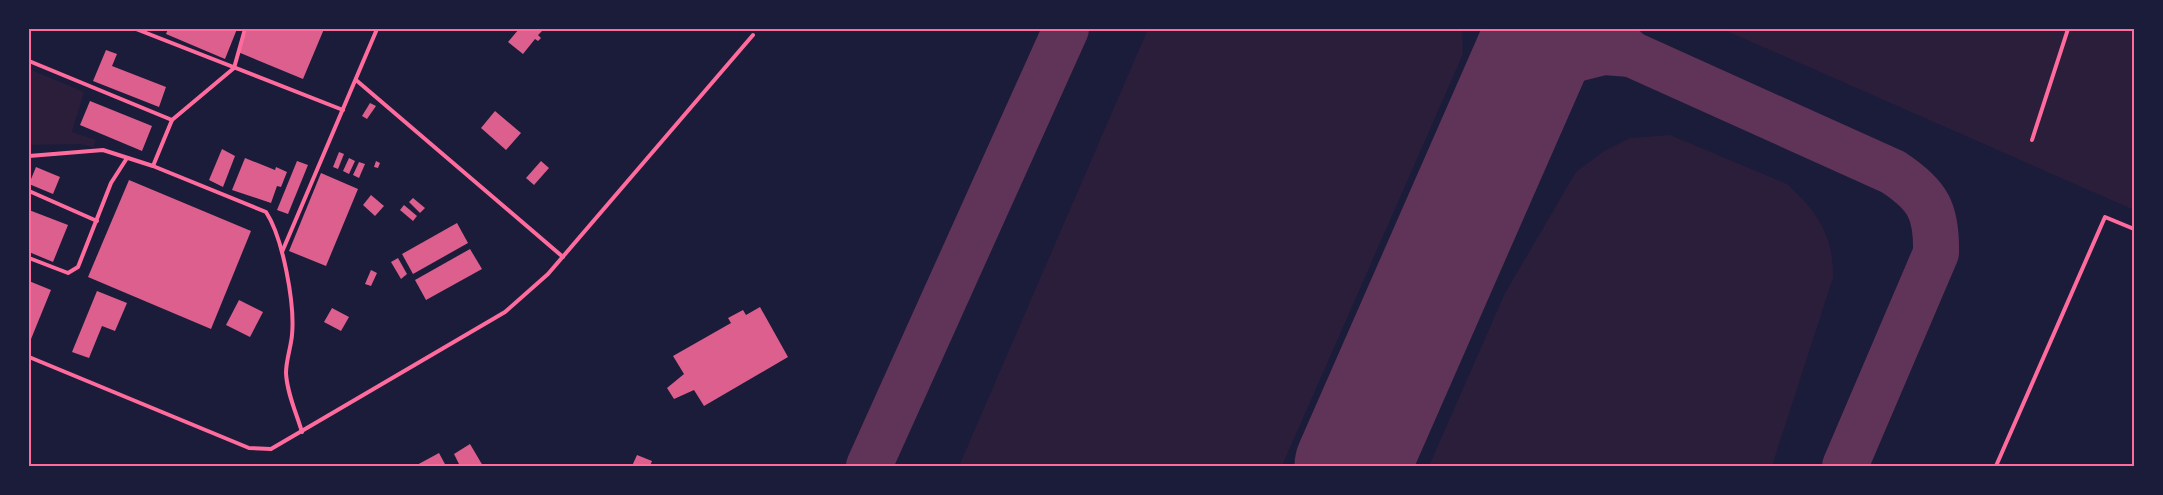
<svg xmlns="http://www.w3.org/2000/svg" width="2163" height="495" font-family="'Space Grotesk',sans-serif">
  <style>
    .green { fill: #2a1e3b }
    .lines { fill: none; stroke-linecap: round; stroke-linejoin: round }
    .taxiway { stroke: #603358; stroke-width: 46 }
    .runway { stroke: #603358; stroke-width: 115 }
    .building { fill: #dd5f8e }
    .service { stroke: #ff6b9d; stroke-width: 4 }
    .neatline { fill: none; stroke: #ff6b9d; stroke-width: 2 }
  </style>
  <rect width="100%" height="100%" fill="#1b1b3a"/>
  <!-- green -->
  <g class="green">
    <polygon points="1148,29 1462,29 1463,54 1282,466 959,466"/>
    <polygon points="1722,29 2134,29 2134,210"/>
    <polygon points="29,69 84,92 72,132 96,140 93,147 80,144 29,145"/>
    <path d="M 1670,135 L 1787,184 C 1817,211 1834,236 1833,278 L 1772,466 L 1429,466 L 1505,293 L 1576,172 L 1604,151 L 1630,138 Z"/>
  </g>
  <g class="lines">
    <!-- taxiway -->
    <g class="taxiway">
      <path d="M 1605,29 L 1609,35 L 1631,54 L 1893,172 C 1928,195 1937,211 1936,253 L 1845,466"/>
      <polyline points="1507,112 1531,83 1560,63 1604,52 1631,54"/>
      <polyline points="869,466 1066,29"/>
    </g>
    <!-- runway -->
    <polyline class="runway" points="1352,466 1544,29"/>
  </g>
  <!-- building -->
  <g class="building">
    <polygon points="168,29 237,29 225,59 166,34"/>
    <polygon points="247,29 324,29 303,79 238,52"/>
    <polygon points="519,29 544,29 538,35 541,38 538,41 535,39 523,54 508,42"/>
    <polygon points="106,50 117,54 112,66 166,87 159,107 93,81"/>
    <polygon points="90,101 152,126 142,151 80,125"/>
    <polygon points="370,103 376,106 367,119 362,116"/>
    <polygon points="495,111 521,133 506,150 481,128"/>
    <polygon points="222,149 235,156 223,187 209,180"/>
    <polygon points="339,152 344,154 338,169 333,167"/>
    <polygon points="245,158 275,170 276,167 287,172 281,187 277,186 271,203 232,190"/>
    <polygon points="349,158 355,161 349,174 343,171"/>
    <polygon points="297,161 308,165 288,214 277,210"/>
    <polygon points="376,161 380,163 378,168 374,167"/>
    <polygon points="541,161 549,168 534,185 526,178"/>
    <polygon points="359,162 365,164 359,178 353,175"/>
    <polygon points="36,167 60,177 53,194 29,184"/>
    <polygon points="321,173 358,189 326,266 289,251"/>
    <polygon points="129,180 251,231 211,329 88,277"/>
    <polygon points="371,195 384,206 375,216 363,205"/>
    <polygon points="413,198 425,208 420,213 409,202"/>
    <polygon points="404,205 417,216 413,221 400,210"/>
    <polygon points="29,210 68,225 53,262 29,252"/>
    <polygon points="457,223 468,243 413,274 402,254"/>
    <polygon points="470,249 482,269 426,300 415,280"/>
    <polygon points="398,258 407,274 401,279 391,262"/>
    <polygon points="371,270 377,273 371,286 365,284"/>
    <polygon points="29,281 51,290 29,344"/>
    <polygon points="97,291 127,303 115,331 102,326 89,358 72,352"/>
    <polygon points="239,300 263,312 250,337 226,325"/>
    <polygon points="760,307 788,357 704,406 694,390 674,399 667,388 684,374 673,356 731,323 728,318 743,310 746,315"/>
    <polygon points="332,308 349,317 341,331 324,322"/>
    <polygon points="470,444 483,466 460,466 454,454"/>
    <polygon points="439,453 446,466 415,466"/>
    <polygon points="637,455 652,461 650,466 632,466"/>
  </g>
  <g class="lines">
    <!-- service -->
    <g class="service">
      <polyline points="136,29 343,110"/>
      <polyline points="29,61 172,120"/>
      <polyline points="356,80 563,257"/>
      <polyline points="2032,140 2068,29"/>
      <path d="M 29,156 L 103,150 L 153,166 L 266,212 C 283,238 295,304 292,335 C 291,347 286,360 286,373 C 287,393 296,412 302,432"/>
      <polyline points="153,166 172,120 234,68 245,29"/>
      <polyline points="29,191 97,221"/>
      <polyline points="282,252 377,29"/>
      <polyline points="29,258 68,273 78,267 111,183 127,158"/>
      <polyline points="29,357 249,448 271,449 505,312 548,274 753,35"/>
      <polyline points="1996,466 2105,217 2134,229"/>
    </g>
  </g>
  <!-- border -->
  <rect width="2163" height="495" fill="none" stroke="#1b1b3a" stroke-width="60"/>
  <rect x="30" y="30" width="2103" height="435" class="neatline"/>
</svg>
